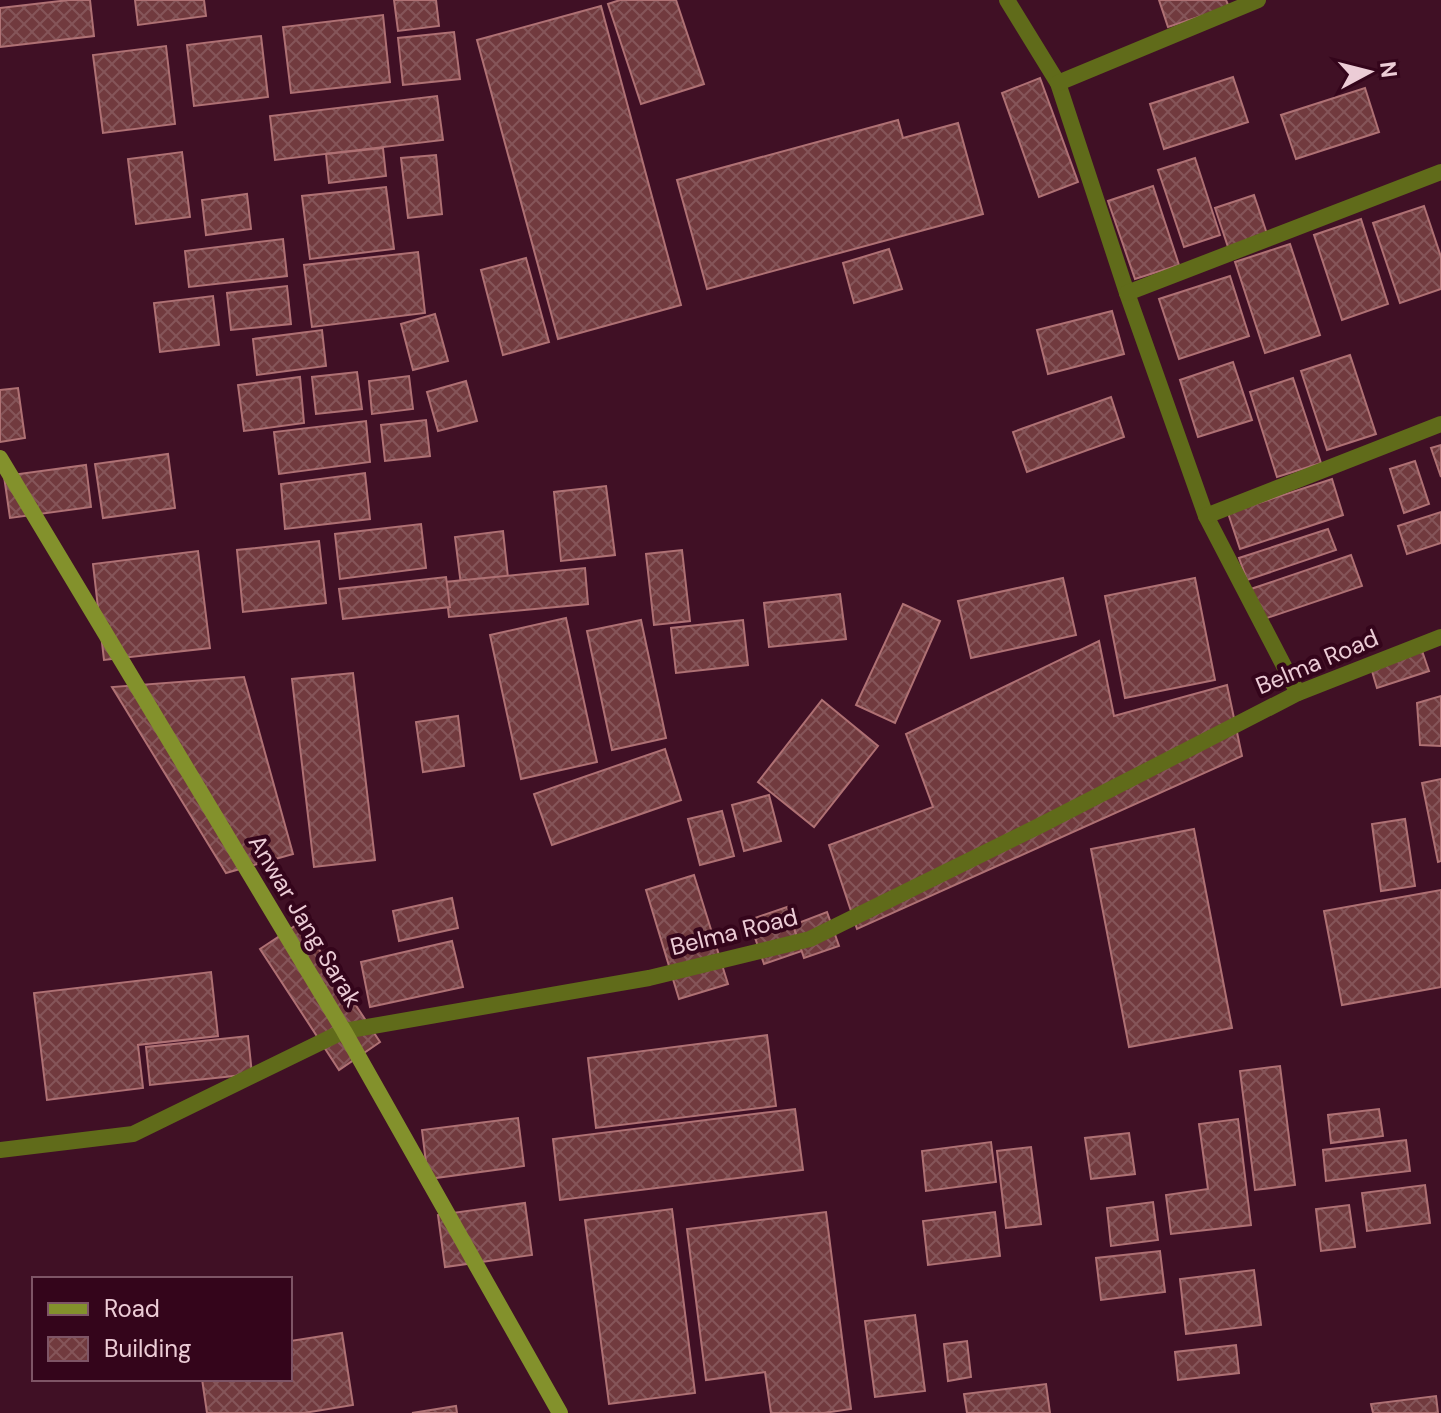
<svg xmlns="http://www.w3.org/2000/svg" width="1441" height="1413" font-family="'DM Sans',sans-serif">
  <style>
    .building { fill: url(#building-cross-hatch); stroke: #af7174; stroke-width: 2 }
    .lines { fill: none; stroke-linecap: round; stroke-linejoin: round }
    .street { stroke: #606b1a; stroke-width: 16 }
    .secondary { stroke: #83912c; stroke-width: 16 }
    .labels { text-anchor: middle; stroke-width: 8; stroke-linejoin: round; paint-order: stroke }
    .street-label { font-size: 24px; fill: #ecccd6; stroke: #34051b }
  </style>
  <defs>
    <pattern id="building-cross-hatch" width="8" height="8" patternUnits="userSpaceOnUse" patternTransform="scale(2)"><rect width="8" height="8" fill="#713a3e"/><path d="M0 0l8 8M0 8l8-8" fill="none" stroke="#855559"/></pattern>
  </defs>
  <rect width="100%" height="100%" fill="#401025"/>
  <!-- building -->
  <g class="building">
    <polygon points="69,0 90,0 94,36 0,47 0,8"/>
    <polygon points="135,0 204,0 206,16 138,25"/>
    <polygon points="394,0 436,0 439,26 398,31"/>
    <polygon points="620,0 676,0 704,84 641,104 608,4"/>
    <polygon points="1159,0 1226,0 1229,7 1168,27"/>
    <polygon points="601,6 681,305 558,339 477,40"/>
    <polygon points="383,15 390,82 291,93 283,27"/>
    <polygon points="454,32 460,79 403,85 398,38"/>
    <polygon points="261,36 268,97 194,106 187,45"/>
    <polygon points="166,46 175,124 103,133 93,55"/>
    <polygon points="1233,77 1248,122 1164,149 1150,104"/>
    <polygon points="1040,78 1078,182 1039,197 1002,93"/>
    <polygon points="1365,88 1379,132 1296,159 1281,115"/>
    <polygon points="437,96 443,140 275,160 270,116"/>
    <polygon points="898,120 903,138 958,123 983,214 707,289 677,180"/>
    <polygon points="383,148 386,176 329,183 326,154"/>
    <polygon points="182,152 190,217 136,224 128,159"/>
    <polygon points="436,155 442,214 408,218 401,158"/>
    <polygon points="1195,158 1220,235 1184,247 1158,170"/>
    <polygon points="1153,186 1179,265 1135,279 1108,201"/>
    <polygon points="386,187 394,249 310,259 302,196"/>
    <polygon points="247,194 251,229 206,235 202,200"/>
    <polygon points="1254,195 1267,234 1228,247 1215,208"/>
    <polygon points="1424,206 1441,257 1441,289 1400,303 1373,223"/>
    <polygon points="1361,219 1388,304 1342,320 1314,235"/>
    <polygon points="283,239 287,276 189,287 185,251"/>
    <polygon points="1290,244 1320,335 1265,353 1235,262"/>
    <polygon points="889,249 902,289 854,303 843,263"/>
    <polygon points="418,252 425,313 312,327 304,265"/>
    <polygon points="526,258 549,342 503,355 481,270"/>
    <polygon points="1230,276 1249,336 1179,359 1159,299"/>
    <polygon points="287,286 291,324 231,330 227,293"/>
    <polygon points="213,296 219,345 160,352 154,303"/>
    <polygon points="1112,311 1124,354 1048,374 1037,330"/>
    <polygon points="435,314 448,361 413,370 401,324"/>
    <polygon points="322,330 326,366 257,375 253,339"/>
    <polygon points="1350,355 1376,434 1327,450 1301,371"/>
    <polygon points="1233,362 1252,420 1198,437 1180,380"/>
    <polygon points="357,372 362,409 316,414 312,377"/>
    <polygon points="409,376 413,409 372,414 369,381"/>
    <polygon points="300,377 304,423 244,431 238,385"/>
    <polygon points="1293,378 1321,463 1277,477 1250,392"/>
    <polygon points="466,381 477,421 438,431 427,392"/>
    <polygon points="18,388 25,438 0,442 0,390"/>
    <polygon points="1111,397 1124,437 1027,472 1013,432"/>
    <polygon points="426,420 430,456 385,461 381,425"/>
    <polygon points="366,421 370,462 279,474 274,432"/>
    <polygon points="1441,445 1441,477 1431,448"/>
    <polygon points="168,454 175,508 103,518 95,464"/>
    <polygon points="1415,461 1429,504 1404,513 1390,469"/>
    <polygon points="86,465 91,507 10,518 4,476"/>
    <polygon points="365,473 370,519 285,529 281,484"/>
    <polygon points="1332,479 1343,515 1240,549 1228,513"/>
    <polygon points="606,486 615,555 561,561 554,492"/>
    <polygon points="1441,512 1441,543 1407,554 1398,526"/>
    <polygon points="421,524 426,568 340,579 335,534"/>
    <polygon points="1328,529 1336,550 1247,580 1239,558"/>
    <polygon points="503,531 510,596 463,601 455,537"/>
    <polygon points="319,541 326,603 243,612 237,550"/>
    <polygon points="682,550 690,621 654,625 646,554"/>
    <polygon points="198,551 210,648 104,660 93,564"/>
    <polygon points="1351,555 1362,586 1261,620 1251,589"/>
    <polygon points="585,568 588,604 449,617 445,582"/>
    <polygon points="446,577 450,607 343,619 339,589"/>
    <polygon points="1063,578 1076,635 971,658 958,601"/>
    <polygon points="1195,578 1215,680 1125,698 1105,596"/>
    <polygon points="840,594 846,639 769,647 764,603"/>
    <polygon points="903,604 940,621 895,723 856,705"/>
    <polygon points="566,618 597,762 521,779 490,635"/>
    <polygon points="641,620 666,738 612,750 587,631"/>
    <polygon points="743,620 748,665 676,673 671,628"/>
    <polygon points="1099,641 1114,716 1227,685 1242,756 857,929 829,845 933,807 906,734"/>
    <polygon points="1420,645 1429,671 1377,688 1369,661"/>
    <polygon points="353,673 375,860 314,867 292,679"/>
    <polygon points="244,677 293,854 226,873 112,687"/>
    <polygon points="1441,696 1441,746 1420,745 1417,703"/>
    <polygon points="822,700 878,746 814,827 758,782"/>
    <polygon points="458,716 464,766 423,772 416,722"/>
    <polygon points="665,749 681,800 552,845 534,794"/>
    <polygon points="1441,779 1441,861 1438,862 1422,783"/>
    <polygon points="769,795 781,841 744,851 732,805"/>
    <polygon points="722,811 734,856 700,865 688,819"/>
    <polygon points="1405,819 1415,886 1381,891 1372,824"/>
    <polygon points="1194,829 1232,1028 1129,1047 1091,849"/>
    <polygon points="694,875 728,984 679,999 646,890"/>
    <polygon points="1441,890 1441,987 1342,1005 1324,911"/>
    <polygon points="452,898 458,928 399,941 393,911"/>
    <polygon points="787,907 802,951 764,964 749,920"/>
    <polygon points="827,912 839,946 804,958 793,925"/>
    <polygon points="301,922 380,1042 339,1070 260,949"/>
    <polygon points="452,941 463,987 370,1007 361,962"/>
    <polygon points="211,972 218,1036 138,1045 143,1088 47,1100 34,993"/>
    <polygon points="767,1035 776,1106 596,1128 588,1058"/>
    <polygon points="248,1036 252,1074 150,1085 146,1047"/>
    <polygon points="1280,1066 1295,1185 1255,1190 1240,1071"/>
    <polygon points="795,1109 803,1170 560,1200 553,1139"/>
    <polygon points="1379,1109 1383,1136 1331,1143 1328,1115"/>
    <polygon points="518,1118 524,1166 428,1179 422,1130"/>
    <polygon points="1238,1119 1251,1225 1171,1234 1166,1195 1208,1189 1199,1124"/>
    <polygon points="1129,1133 1135,1174 1091,1179 1085,1138"/>
    <polygon points="1406,1140 1410,1171 1326,1181 1323,1150"/>
    <polygon points="991,1142 996,1182 926,1191 922,1151"/>
    <polygon points="1031,1147 1041,1224 1006,1228 997,1151"/>
    <polygon points="1425,1185 1430,1223 1367,1231 1362,1193"/>
    <polygon points="1153,1202 1158,1240 1111,1246 1107,1208"/>
    <polygon points="525,1203 532,1255 445,1267 438,1215"/>
    <polygon points="1349,1205 1355,1247 1321,1251 1316,1209"/>
    <polygon points="672,1209 695,1393 609,1404 585,1220"/>
    <polygon points="826,1212 851,1409 824,1413 771,1413 765,1372 706,1380 687,1229"/>
    <polygon points="995,1212 1000,1256 928,1265 923,1221"/>
    <polygon points="1160,1251 1165,1292 1101,1300 1096,1258"/>
    <polygon points="1254,1270 1261,1325 1186,1334 1180,1279"/>
    <polygon points="915,1315 925,1391 875,1397 865,1321"/>
    <polygon points="342,1333 353,1405 304,1413 207,1413 202,1379 290,1379 290,1341"/>
    <polygon points="967,1341 971,1377 948,1381 944,1344"/>
    <polygon points="1236,1345 1239,1373 1178,1380 1175,1352"/>
    <polygon points="1046,1384 1050,1413 967,1413 964,1394"/>
    <polygon points="1436,1396 1438,1413 1373,1413 1371,1404"/>
    <polygon points="456,1406 457,1413 412,1413"/>
  </g>
  <g class="lines">
    <!-- street -->
    <g class="street">
      <polyline points="1007,0 1058,83 1127,293 1206,516 1298,693"/>
      <polyline points="1058,83 1258,0"/>
      <polyline points="1127,293 1441,172"/>
      <polyline points="1206,516 1441,424"/>
      <polyline points="0,1150 133,1134 344,1031 649,978 810,939 1043,824 1298,693 1441,637"/>
    </g>
    <!-- secondary -->
    <polyline class="secondary" points="0,458 344,1031 560,1413"/>
  </g>
  <g class="labels">
    <!-- street labels -->
    <g class="street-label">
      <text transform="translate(1317 662) rotate(-23)" y="8">Belma Road</text>
      <text transform="translate(305 921) rotate(59)" y="8">Anwar Jang Sarak</text>
      <text transform="translate(734 932) rotate(-14)" y="8">Belma Road</text>
    </g>
  </g>
  <!-- legend -->
  <rect x="32" y="1277" width="260" height="104" fill="#34051b" stroke="#7e5566" stroke-width="2"/>
  <rect x="48" y="1303" width="40" height="12" fill="#83912c" stroke="#7e5566" stroke-width="2"/>
  <text x="104" y="1317" font-size="24" fill="#ecccd6">Road</text>
  <rect x="48" y="1337" width="40" height="24" fill="url(#building-cross-hatch)" stroke="#7e5566" stroke-width="2"/>
  <text x="104" y="1357" font-size="24" fill="#ecccd6">Building</text>
  <!-- north arrow -->
  <g transform="translate(1369 72) rotate(83)" stroke="#34051b" stroke-width="6" paint-order="stroke">
  <path d="M0-6L14 30L0 20L-14 30Z" fill="#ecccd6"/>
  <text y="-12" font-size="22" font-weight="bold" text-anchor="middle" fill="#ecccd6">N</text>
  </g>
</svg>
